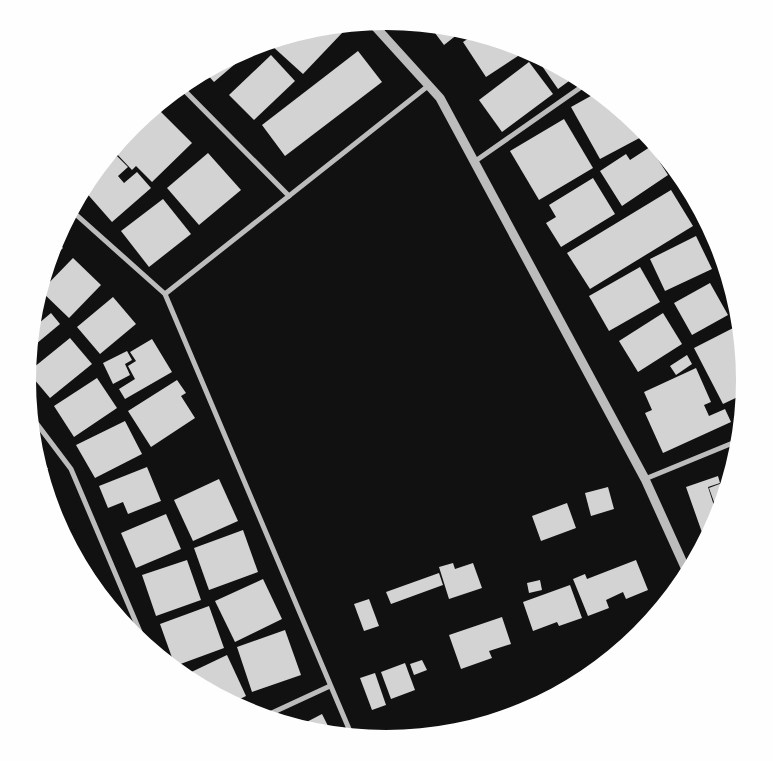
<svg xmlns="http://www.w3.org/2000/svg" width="773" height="761" font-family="Commissioner,sans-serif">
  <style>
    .building { fill: #d3d3d3 }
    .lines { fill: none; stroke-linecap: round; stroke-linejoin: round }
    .minor { stroke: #bcbcbc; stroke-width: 5 }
    .tertiary { stroke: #bcbcbc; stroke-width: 9 }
  </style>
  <rect width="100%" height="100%" fill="#111"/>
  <!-- building -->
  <g class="building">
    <polygon points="429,25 457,28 463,30 444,45"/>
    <polygon points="336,26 343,32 303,74 271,45 275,41 317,28"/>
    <polygon points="475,34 516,46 521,54 486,77 463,42"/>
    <polygon points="255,47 214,82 205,72 249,48"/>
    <polygon points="358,51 382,82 285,156 262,125"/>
    <polygon points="533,53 564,70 576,76 558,89"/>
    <polygon points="271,55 295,81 254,120 229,95"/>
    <polygon points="529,62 553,94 502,132 479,100"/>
    <polygon points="598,92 641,127 647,134 600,159 571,107"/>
    <polygon points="158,109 192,143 152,182 136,166 132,170 115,152"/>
    <polygon points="564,119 593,168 539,200 510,151"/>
    <polygon points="650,147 668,175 622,206 600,171 626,154 630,160"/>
    <polygon points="208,153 241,190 199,225 167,188"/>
    <polygon points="117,156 128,167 118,176 124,183 137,172 151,188 112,222 83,189 87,182"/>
    <polygon points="593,178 615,214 561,247 546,223 556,217 549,205"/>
    <polygon points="671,190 693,226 590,289 567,253"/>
    <polygon points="163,199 191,234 149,267 121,231"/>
    <polygon points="696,236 712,269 665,291 650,259"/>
    <polygon points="56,240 63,248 49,261"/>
    <polygon points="73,258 101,285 69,318 41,291"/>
    <polygon points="640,267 660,302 609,331 589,296"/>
    <polygon points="710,283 728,315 692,335 674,303"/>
    <polygon points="113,297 136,324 100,354 77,327"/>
    <polygon points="51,313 60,324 30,349 32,329"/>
    <polygon points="663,313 682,344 638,372 619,341"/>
    <polygon points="739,325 742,341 739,342 743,348 746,381 744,394 723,404 694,348"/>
    <polygon points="70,338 92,364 50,398 28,372"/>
    <polygon points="152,339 172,372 125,399 119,389 135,379 128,366 136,361 130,352"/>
    <polygon points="127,351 132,360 125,364 130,375 113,384 103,363"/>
    <polygon points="687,355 692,364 676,375 670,366"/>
    <polygon points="696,368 711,402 704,405 709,416 725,409 731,422 663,453 645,413 652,410 644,392"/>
    <polygon points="97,378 117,408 74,437 54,406"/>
    <polygon points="177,380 186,393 181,396 195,418 151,447 128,411"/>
    <polygon points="125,421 142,454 95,478 76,445"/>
    <polygon points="33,443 48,469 41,472 34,450"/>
    <polygon points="147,467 161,501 128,514 123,502 108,508 99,486"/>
    <polygon points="733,469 730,479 727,471"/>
    <polygon points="718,476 720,483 708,487 718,518 705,541 686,487"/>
    <polygon points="219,479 238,521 193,541 174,500"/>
    <polygon points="730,480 729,482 719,516 709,488"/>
    <polygon points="608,487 614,509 591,516 585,493"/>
    <polygon points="567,503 576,528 541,541 532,516"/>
    <polygon points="166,514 181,549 136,568 121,533"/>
    <polygon points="243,530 258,572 209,590 194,548"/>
    <polygon points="187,560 201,600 156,616 142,575"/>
    <polygon points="636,560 648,590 626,599 623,592 606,600 609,608 588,616 573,579 585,574 587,579"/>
    <polygon points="453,563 455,569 473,563 482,588 449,599 439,567"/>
    <polygon points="439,573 443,585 391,604 386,592"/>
    <polygon points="263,579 282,619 235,642 215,601"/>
    <polygon points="540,580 542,590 529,593 527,583"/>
    <polygon points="570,585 582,618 559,626 557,622 533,631 523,602"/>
    <polygon points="369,599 379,626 364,631 354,604"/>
    <polygon points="209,606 224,648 175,666 160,624"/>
    <polygon points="502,617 511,644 489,651 492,658 461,669 449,635"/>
    <polygon points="285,630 301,675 252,692 237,647"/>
    <polygon points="227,655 246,696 232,703 183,676"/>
    <polygon points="422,660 427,670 414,675 410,664"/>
    <polygon points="405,663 415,690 391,699 381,672"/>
    <polygon points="375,673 386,705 372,710 360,678"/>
    <polygon points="322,714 332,734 316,733 297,727"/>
  </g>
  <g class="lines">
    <!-- minor -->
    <g class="minor">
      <polyline points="181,87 289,196"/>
      <polyline points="474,162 587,83"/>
      <polyline points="72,211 165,294 352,736"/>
      <polyline points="165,294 428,86"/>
      <polyline points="31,416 71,469 146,646"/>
      <polyline points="645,479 740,440"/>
      <polyline points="263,717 330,686"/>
    </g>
    <!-- tertiary -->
    <polyline class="tertiary" points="372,23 440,98 645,479 688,574"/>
  </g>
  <!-- crop -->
  <path d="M0 0H773V761H0ZM36 380a350 350 0 1 1 700 0a350 350 0 1 1-700 0Z" fill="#fefefe" fill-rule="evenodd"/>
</svg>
